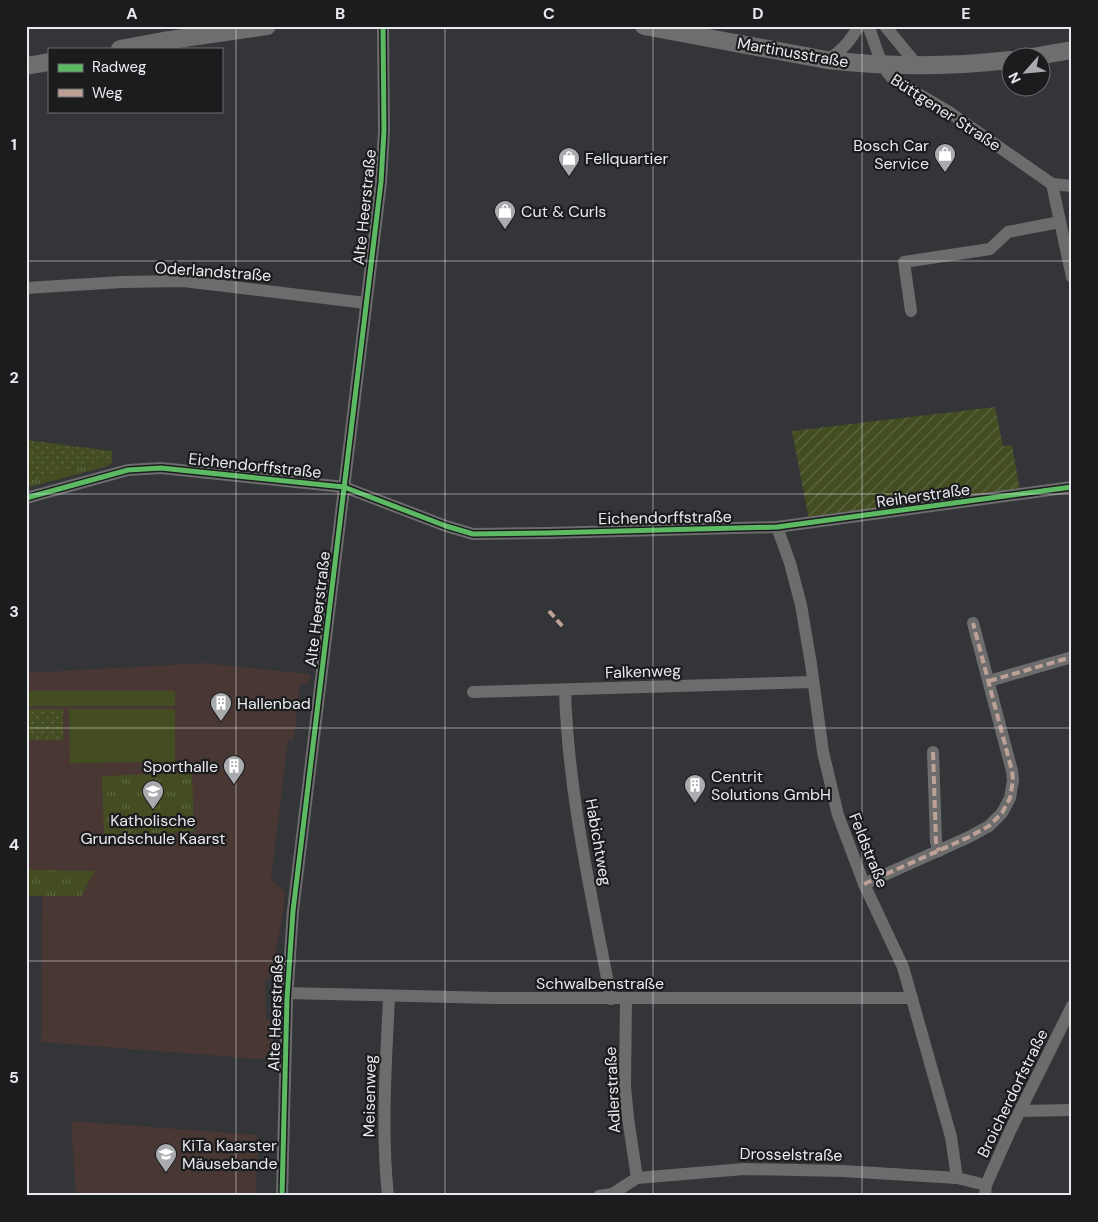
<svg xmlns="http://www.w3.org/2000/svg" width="1098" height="1222" font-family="'DM Sans',sans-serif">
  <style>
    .education { fill: #483733 }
    .grass { fill: url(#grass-tufts) }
    .park { fill: url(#park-dots) }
    .garden { fill: url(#garden-furrows) }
    .pitch { fill: #434d21 }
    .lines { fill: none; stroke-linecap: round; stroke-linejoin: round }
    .street { stroke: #6d6c6d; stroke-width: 12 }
    .secondary { stroke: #6f6e6f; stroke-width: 18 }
    .quiet { stroke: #bda197; stroke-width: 4; stroke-dasharray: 8 4; stroke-linecap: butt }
    .cycleway-casing { stroke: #1b1c1e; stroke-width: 8 }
    .cycleway { stroke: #5cba63; stroke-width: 5 }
    .grid { fill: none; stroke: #e8eaed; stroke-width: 1; stroke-opacity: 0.55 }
    .labels { text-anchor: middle; stroke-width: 4.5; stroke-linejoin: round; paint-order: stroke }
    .street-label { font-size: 16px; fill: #e8eaed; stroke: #1b1c1e }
    .poi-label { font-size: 16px; fill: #e8eaed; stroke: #1b1c1e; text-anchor: start }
    .neatline { fill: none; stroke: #e8eaed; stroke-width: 2 }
    .grid-label { font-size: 16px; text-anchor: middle; font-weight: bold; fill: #e8eaed }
  </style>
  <defs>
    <pattern id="grass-tufts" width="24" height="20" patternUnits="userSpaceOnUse" patternTransform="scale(1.25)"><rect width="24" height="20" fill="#434d21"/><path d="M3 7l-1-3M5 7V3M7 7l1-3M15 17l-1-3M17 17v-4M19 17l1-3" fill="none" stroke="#5e6742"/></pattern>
    <pattern id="park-dots" width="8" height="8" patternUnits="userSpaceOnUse" patternTransform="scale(1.25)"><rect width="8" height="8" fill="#434d21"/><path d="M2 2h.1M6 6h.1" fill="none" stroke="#5e6742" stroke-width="1.8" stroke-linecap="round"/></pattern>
    <pattern id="garden-furrows" width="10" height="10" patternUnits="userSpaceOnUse" patternTransform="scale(1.25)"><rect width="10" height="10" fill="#434d21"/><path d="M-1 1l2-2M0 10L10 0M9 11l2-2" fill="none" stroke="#5e6742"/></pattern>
  </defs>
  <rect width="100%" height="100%" fill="#333538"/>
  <!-- education -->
  <g class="education">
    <polygon points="204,663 310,674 309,683 300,683 294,740 288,740 271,879 285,892 283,914 270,979 265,979 266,1020 270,1020 273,1042 273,1060 41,1042 42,896 26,896 26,673"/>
    <polygon points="71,1121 258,1135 256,1196 76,1196"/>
  </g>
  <!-- grass -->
  <g class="grass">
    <polygon points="112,458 112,463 105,467 26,488 26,481"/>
    <polygon points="192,773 194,832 104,835 102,776"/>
    <polygon points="26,870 95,871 81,896 26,896"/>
  </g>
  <!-- park -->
  <g class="park">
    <polygon points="26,440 112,451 112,458 26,481"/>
    <rect x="26" y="709" width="37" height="31"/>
  </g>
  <!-- garden -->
  <polygon class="garden" points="995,407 1003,446 1012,445 1020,491 809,520 792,431"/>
  <!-- pitch -->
  <g class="pitch">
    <rect x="26" y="691" width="149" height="15"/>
    <polygon points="69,709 175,709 175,762 70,763"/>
  </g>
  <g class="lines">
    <!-- street -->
    <g class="street">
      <path d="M 868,26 C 876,44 879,65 893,79 L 949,112 L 1052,184 L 1072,186"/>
      <polyline points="885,26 918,66"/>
      <path d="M 827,60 C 842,51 850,41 859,26"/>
      <polyline points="1052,184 1072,277"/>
      <polyline points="26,288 122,282 183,281 366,303"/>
      <polyline points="911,311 904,262 990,249 1008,232 1060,222"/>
      <polyline points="26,498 128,470 161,468 344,487 446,526 473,534 546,533 777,527 1072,487"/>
      <polyline points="777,527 790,563 801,605 811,664 823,752 838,815 864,884 903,967 951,1137 957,1178"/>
      <polyline points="989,681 1072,657"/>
      <path d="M 565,690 C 568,794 592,897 611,999"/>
      <polyline points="473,692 813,682"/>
      <polyline points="933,752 936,842 939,851"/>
      <polyline points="864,884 969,837 989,826 1002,813 1010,798 1013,780 1012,771 973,623"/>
      <polyline points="287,993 495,998 912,998"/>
      <polyline points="626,999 625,1086 628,1118 637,1178"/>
      <polyline points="1020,1111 1072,1110"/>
      <polyline points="282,1196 287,999 293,911 381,182 384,131 383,26"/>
      <path d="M 388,1196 C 381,1130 386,1063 389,997"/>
      <polyline points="599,1196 612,1194 637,1178 744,1169 843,1171 957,1178 986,1185"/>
      <polyline points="985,1196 986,1185 1010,1131 1072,1006"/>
    </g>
    <!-- secondary -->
    <g class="secondary">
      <path d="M 644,26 L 827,60 C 888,67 949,67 1010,60"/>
      <polyline points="120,49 163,41 267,26"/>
      <polyline points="1026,58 1072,50"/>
      <polyline points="26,66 49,62"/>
    </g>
    <!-- quiet -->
    <g class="quiet">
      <polyline points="549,611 563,627"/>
      <polyline points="989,681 1072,657"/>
      <polyline points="933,752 936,842 939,851"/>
      <polyline points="864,884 969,837 989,826 1002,813 1010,798 1013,780 1012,771 973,623"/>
    </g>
    <!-- cycleway casing -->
    <g class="cycleway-casing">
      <g id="cycleway">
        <polyline points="26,498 128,470 161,468 344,487 446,526 473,534 546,533 777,527 1072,487"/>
        <polyline points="282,1196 287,999 293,911 381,182 384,131 383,26"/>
      </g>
    </g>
    <!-- cycleway -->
    <use href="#cycleway" class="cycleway"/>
  </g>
  <!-- grid -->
  <path class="grid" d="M 236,26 L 236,1196M 445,26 L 445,1196M 653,26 L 653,1196M 862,26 L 862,1196M 26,261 L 1072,261M 26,494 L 1072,494M 26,728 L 1072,728M 26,961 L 1072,961"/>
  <!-- icons -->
  <defs>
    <g id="shop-pin" transform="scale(1.125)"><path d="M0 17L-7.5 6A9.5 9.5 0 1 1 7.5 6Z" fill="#a9abae" stroke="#1b1c1e"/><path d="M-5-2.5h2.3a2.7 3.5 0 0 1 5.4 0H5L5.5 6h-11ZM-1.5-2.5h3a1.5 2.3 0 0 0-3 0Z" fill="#fff"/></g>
    <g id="building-pin" transform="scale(1.125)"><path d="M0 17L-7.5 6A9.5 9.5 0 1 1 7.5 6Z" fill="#a9abae" stroke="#1b1c1e"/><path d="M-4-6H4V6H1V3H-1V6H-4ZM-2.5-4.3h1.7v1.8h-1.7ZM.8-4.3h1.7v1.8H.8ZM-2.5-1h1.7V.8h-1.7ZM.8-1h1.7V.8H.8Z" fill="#fff"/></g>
    <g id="school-pin" transform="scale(1.125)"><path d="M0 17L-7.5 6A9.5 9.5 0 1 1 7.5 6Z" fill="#a9abae" stroke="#1b1c1e"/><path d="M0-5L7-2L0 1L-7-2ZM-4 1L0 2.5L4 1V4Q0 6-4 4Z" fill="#fff"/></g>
  </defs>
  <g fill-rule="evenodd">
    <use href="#shop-pin" x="945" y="154"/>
    <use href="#shop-pin" x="569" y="158"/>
    <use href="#shop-pin" x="505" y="211"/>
    <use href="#building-pin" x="221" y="703"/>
    <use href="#building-pin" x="234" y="766"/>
    <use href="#building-pin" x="695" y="785"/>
    <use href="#school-pin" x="153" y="791"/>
    <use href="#school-pin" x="166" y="1154"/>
  </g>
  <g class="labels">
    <!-- street labels -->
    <g class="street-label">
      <text transform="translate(793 52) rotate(10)" y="6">Martinusstraße</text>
      <text transform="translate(946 112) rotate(33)" y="6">Büttgener Straße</text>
      <text transform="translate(364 207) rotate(-84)" y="6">Alte Heerstraße</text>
      <text transform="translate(213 271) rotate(4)" y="6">Oderlandstraße</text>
      <text transform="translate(255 465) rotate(6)" y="6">Eichendorffstraße</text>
      <text transform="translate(923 495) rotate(-8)" y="6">Reiherstraße</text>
      <text transform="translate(665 517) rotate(-1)" y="6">Eichendorffstraße</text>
      <text transform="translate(317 609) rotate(-83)" y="6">Alte Heerstraße</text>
      <text transform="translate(643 671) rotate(-2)" y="6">Falkenweg</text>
      <text transform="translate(599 842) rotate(80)" y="6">Habichtweg</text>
      <text transform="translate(869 850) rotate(68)" y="6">Feldstraße</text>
      <text x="600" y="989">Schwalbenstraße</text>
      <text transform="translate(275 1013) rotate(-88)" y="6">Alte Heerstraße</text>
      <text transform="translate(612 1090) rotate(-93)" y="6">Adlerstraße</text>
      <text transform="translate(1012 1093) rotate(-64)" y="6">Broicherdorfstraße</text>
      <text transform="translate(369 1096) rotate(-89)" y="6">Meisenweg</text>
      <text transform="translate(791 1154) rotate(1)" y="6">Drosselstraße</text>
    </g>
    <!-- poi labels -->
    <g class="poi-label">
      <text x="929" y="151" text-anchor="end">Bosch Car<tspan x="929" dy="18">Service</tspan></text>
      <text x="585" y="164">Fellquartier</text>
      <text x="521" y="217">Cut &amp; Curls</text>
      <text x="237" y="709">Hallenbad</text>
      <text x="218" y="772" text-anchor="end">Sporthalle</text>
      <text x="711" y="782">Centrit<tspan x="711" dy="18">Solutions GmbH</tspan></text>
      <text x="153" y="826" text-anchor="middle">Katholische<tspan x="153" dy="18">Grundschule Kaarst</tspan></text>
      <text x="182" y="1151">KiTa Kaarster<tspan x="182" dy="18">Mäusebande</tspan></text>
    </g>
  </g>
  <!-- border -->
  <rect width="1098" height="1222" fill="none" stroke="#1b1c1e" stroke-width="55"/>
  <!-- legend -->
  <rect x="48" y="48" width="175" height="65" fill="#1b1c1e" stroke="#6d6e71"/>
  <rect x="58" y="64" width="25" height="8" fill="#5cba63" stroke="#6d6e71"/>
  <text x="92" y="72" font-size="15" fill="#e8eaed">Radweg</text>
  <rect x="58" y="89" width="25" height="8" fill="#bda197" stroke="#6d6e71"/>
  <text x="92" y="98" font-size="15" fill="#e8eaed">Weg</text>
  <!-- north arrow -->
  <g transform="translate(1026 72) rotate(243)"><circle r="24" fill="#1b1c1e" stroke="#6d6e71"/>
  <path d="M0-4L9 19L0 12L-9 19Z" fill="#a9abae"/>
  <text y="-8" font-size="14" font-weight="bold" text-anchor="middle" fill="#e8eaed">N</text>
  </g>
  <rect x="28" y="28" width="1042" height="1166" class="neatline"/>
  <g class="grid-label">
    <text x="132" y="19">A</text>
    <text x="340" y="19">B</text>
    <text x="549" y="19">C</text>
    <text x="758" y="19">D</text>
    <text x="966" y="19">E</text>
    <text x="14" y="150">1</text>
    <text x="14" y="383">2</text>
    <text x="14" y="617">3</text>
    <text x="14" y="850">4</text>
    <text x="14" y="1083">5</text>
  </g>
</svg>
